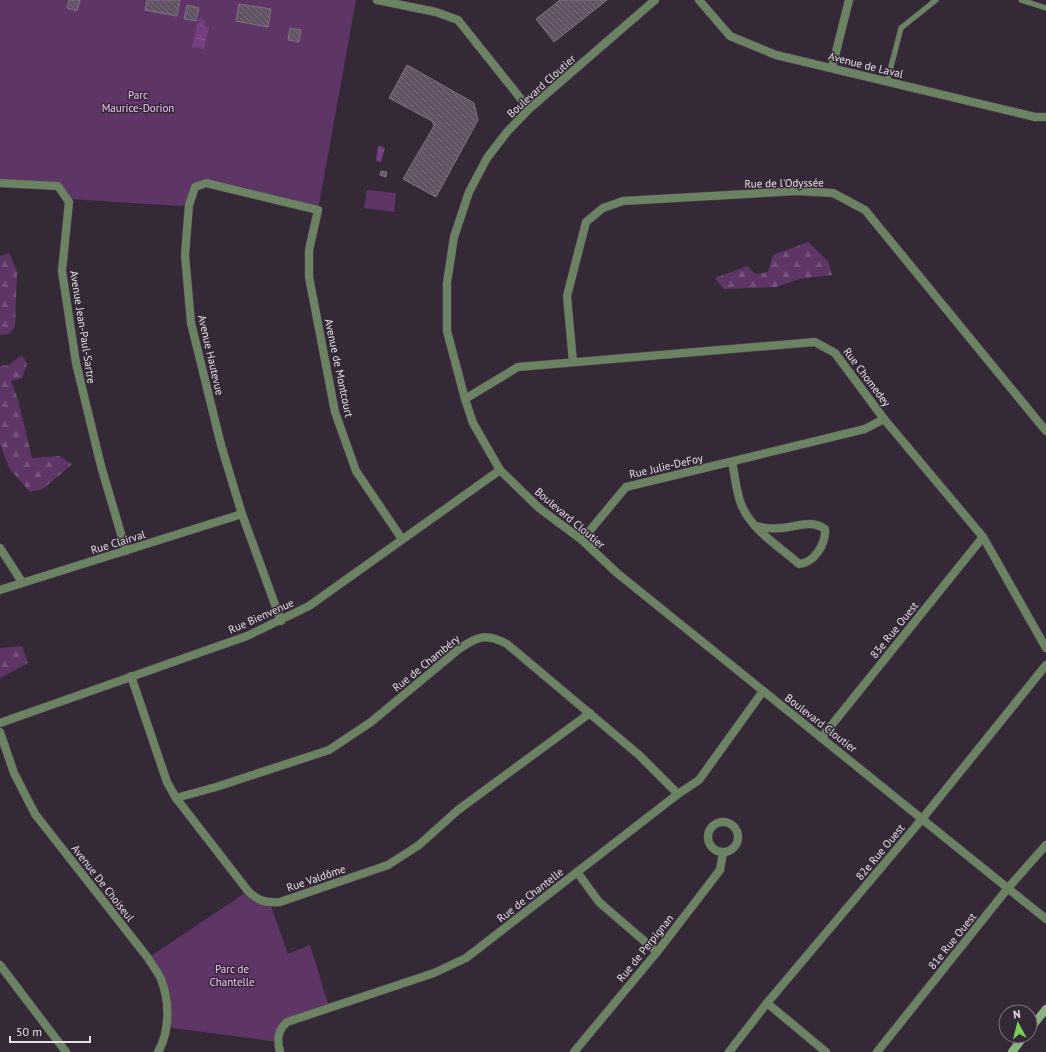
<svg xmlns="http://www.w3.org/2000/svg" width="1046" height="1052" font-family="'PT Sans',sans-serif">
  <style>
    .forest { fill: url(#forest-firs) }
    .green { fill: #5e3665 }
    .water { fill: url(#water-ripples) }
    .building { fill: url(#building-back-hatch); stroke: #817283 }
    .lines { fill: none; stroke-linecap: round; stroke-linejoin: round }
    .service-casing { stroke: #514653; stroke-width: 6 }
    .minor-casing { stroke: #514653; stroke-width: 9 }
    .tertiary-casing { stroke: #514653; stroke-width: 9 }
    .secondary-casing { stroke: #514653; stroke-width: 9 }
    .service { stroke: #6b8263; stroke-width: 5 }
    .minor { stroke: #6b8263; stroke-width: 8 }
    .tertiary { stroke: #6b8263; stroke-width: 8 }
    .secondary { stroke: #8db281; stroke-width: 8 }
    .labels { text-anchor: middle; stroke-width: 3; stroke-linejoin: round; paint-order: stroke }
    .street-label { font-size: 11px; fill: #e7dfe8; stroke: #352937 }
    .park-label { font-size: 11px; fill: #f1c2f8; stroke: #352937 }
  </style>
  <defs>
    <pattern id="forest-firs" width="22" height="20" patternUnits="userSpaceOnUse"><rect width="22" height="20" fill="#5e3665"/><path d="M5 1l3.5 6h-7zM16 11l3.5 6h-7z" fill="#75537b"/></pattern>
    <pattern id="water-ripples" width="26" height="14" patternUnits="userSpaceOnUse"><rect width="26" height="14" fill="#753d7f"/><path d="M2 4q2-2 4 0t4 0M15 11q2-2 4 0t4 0" fill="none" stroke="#895991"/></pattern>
    <pattern id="building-back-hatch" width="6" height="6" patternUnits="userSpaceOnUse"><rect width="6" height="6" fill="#615363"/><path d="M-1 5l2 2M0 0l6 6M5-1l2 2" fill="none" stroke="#786b79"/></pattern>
  </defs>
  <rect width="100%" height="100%" fill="#352937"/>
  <!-- forest -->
  <g class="forest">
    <polygon points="808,242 828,261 832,275 800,279 776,287 724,289 715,278 747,266 756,274 768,272 773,255"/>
    <polygon points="9,253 17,271 15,327 9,334 0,335 0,256"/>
    <polygon points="22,355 27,364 22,378 11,381 18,400 32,458 59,456 72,464 43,489 30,492 9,468 0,444 0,366 9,365"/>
    <polygon points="22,646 28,663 0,678 0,648"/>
  </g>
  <!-- green -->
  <g class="green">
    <polygon points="0,0 356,0 318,210 206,183 195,187 189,205 181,206 68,199 58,186 0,183"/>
    <polygon points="367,190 396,193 394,212 364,208"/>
    <polygon points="248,891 270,903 288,954 310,945 329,1007 287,1022 278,1042 166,1027 166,996 148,958"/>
  </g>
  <!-- water -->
  <g class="water">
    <polygon points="202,17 206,22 203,25 209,27 204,49 192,47 197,24 200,25 198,22 199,19"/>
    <polygon points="380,146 385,148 381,162 376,161 378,147"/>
  </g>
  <!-- building -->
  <g class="building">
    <polygon points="69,0 80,0 77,11 67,8"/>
    <polygon points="147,0 180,0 177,16 145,10"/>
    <polygon points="560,0 607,0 554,42 536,19"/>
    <polygon points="239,4 271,9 268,27 236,21"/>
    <polygon points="187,5 199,8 196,21 184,19"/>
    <polygon points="290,28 301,30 299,42 288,40"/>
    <polygon points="407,65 474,103 478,120 436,197 403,179 434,126 432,121 389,98"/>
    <polygon points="381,171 387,172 386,177 380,175"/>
  </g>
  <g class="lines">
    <!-- service casing -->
    <g class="service-casing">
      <g id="service">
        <polyline points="1021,0 1046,8"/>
        <polyline points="887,82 901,28 936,0"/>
      </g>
    </g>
    <!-- minor casing -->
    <g class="minor-casing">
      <g id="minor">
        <polyline points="377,0 436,12 458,20 529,109"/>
        <polyline points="699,0 730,36 776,55 1035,117 1046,117"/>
        <polyline points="832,68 849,0"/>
        <polyline points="0,183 58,186 69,202 62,271 76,363 101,466 126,551"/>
        <polyline points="573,362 567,296 586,222 603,208 623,201 797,191 833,193 865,210 1046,431"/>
        <polyline points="465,399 518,367 815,342 835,353 884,419 983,537 1046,648"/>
        <path d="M 732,462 C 735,475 736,491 741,504 C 751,530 779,546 799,564 C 814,563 826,544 825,529 C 810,519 798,527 782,528 C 773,529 764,528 756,526"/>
        <polyline points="582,540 626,487 865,429 884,419"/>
        <polyline points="0,548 22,582"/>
        <polyline points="0,590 242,514"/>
        <polyline points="281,621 242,514 221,445 191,323 185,255 189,205 195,187 206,183 318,210 309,250 309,277 335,412 356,471 402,539"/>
        <path d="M 131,676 L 167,782 L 176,798 L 248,891 C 258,901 265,903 280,902 L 388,865 L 419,845 L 458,810 L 590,713"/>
        <polyline points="0,723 247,636 309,606 500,470"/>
        <path d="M 0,732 L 14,773 L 35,814 L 148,958 C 152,965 158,972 161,979 C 170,1002 170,1031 158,1052"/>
        <polyline points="822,737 983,537"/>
        <path d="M 176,798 L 216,787 L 329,750 L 371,722 L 459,649 C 478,636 486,633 507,644 L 639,755 L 678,794"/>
        <circle cx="723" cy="837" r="15"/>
        <polyline points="577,872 599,902 657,952"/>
        <polyline points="0,965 66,1052"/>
        <polyline points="767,1003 826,1052"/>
        <path d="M 280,1052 C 277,1040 277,1031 287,1022 L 434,973 L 466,958 L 678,794 L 699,780 L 763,691"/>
        <polyline points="574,1052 657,952 720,870 723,853"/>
        <polyline points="729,1052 767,1003 922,819 1046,665"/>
        <polyline points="877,1052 1008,888 1046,845"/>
      </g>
    </g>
    <!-- tertiary casing -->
    <g class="tertiary-casing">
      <polyline id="tertiary" points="655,0 529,109 507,132 487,158 469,192 454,237 447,283 447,331 465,399 473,423 500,470 539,508 582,540 617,573 1046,919"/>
    </g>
    <!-- secondary casing -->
    <g class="secondary-casing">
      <g id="secondary">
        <polyline points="1030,1029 1046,1009"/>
        <polyline points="1012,1052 1024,1036"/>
      </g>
    </g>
    <!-- service -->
    <use href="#service" class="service"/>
    <!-- minor -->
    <use href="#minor" class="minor"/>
    <!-- tertiary -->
    <use href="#tertiary" class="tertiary"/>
    <!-- secondary -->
    <use href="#secondary" class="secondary"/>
  </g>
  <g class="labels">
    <!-- street labels -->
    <g class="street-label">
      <text transform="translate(866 65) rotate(14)" y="4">Avenue de Laval</text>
      <text transform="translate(541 86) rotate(-42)" y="4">Boulevard Cloutier</text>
      <text transform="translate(784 183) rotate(-1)" y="4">Rue de l'Odyssée</text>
      <text transform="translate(83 327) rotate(81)" y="4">Avenue Jean-Paul-Sartre</text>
      <text transform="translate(211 355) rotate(77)" y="4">Avenue Hautevue</text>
      <text transform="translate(339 368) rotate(78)" y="4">Avenue de Montcourt</text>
      <text transform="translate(867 377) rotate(53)" y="4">Rue Chomedey</text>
      <text transform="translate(666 466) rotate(-13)" y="4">Rue Julie-DeFoy</text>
      <text transform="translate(570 518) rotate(40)" y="4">Boulevard Cloutier</text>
      <text transform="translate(118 542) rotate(-17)" y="4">Rue Clairval</text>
      <text transform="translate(261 616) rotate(-24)" y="4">Rue Bienvenue</text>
      <text transform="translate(894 630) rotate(-51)" y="4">83e Rue Ouest</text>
      <text transform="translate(426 663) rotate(-39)" y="4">Rue de Chambéry</text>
      <text transform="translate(821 723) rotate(38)" y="4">Boulevard Cloutier</text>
      <text transform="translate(880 852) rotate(-50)" y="4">82e Rue Ouest</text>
      <text transform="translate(316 878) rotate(-19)" y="4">Rue Valdôme</text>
      <text transform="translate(103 883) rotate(52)" y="4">Avenue De Choiseul</text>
      <text transform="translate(530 895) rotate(-38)" y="4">Rue de Chantelle</text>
      <text transform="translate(952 941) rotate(-51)" y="4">81e Rue Ouest</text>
      <text transform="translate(645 948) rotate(-51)" y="4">Rue de Perpignan</text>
    </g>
    <!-- park labels -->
    <g class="park-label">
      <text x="138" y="99">Parc<tspan x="138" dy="13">Maurice-Dorion</tspan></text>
      <text x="232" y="973">Parc de<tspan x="232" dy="13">Chantelle</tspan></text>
    </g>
  </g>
  <!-- north arrow -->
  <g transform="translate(1018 1024) rotate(353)"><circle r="19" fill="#352937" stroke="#7c727e"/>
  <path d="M0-3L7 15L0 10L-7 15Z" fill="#79d158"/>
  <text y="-6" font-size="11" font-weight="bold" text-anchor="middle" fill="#e7dfe8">N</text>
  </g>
  <!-- scale -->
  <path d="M10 1036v6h80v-6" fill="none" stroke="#e7dfe8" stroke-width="2"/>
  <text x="16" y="1036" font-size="12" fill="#e7dfe8" stroke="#352937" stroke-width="3" paint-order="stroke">50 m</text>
</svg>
